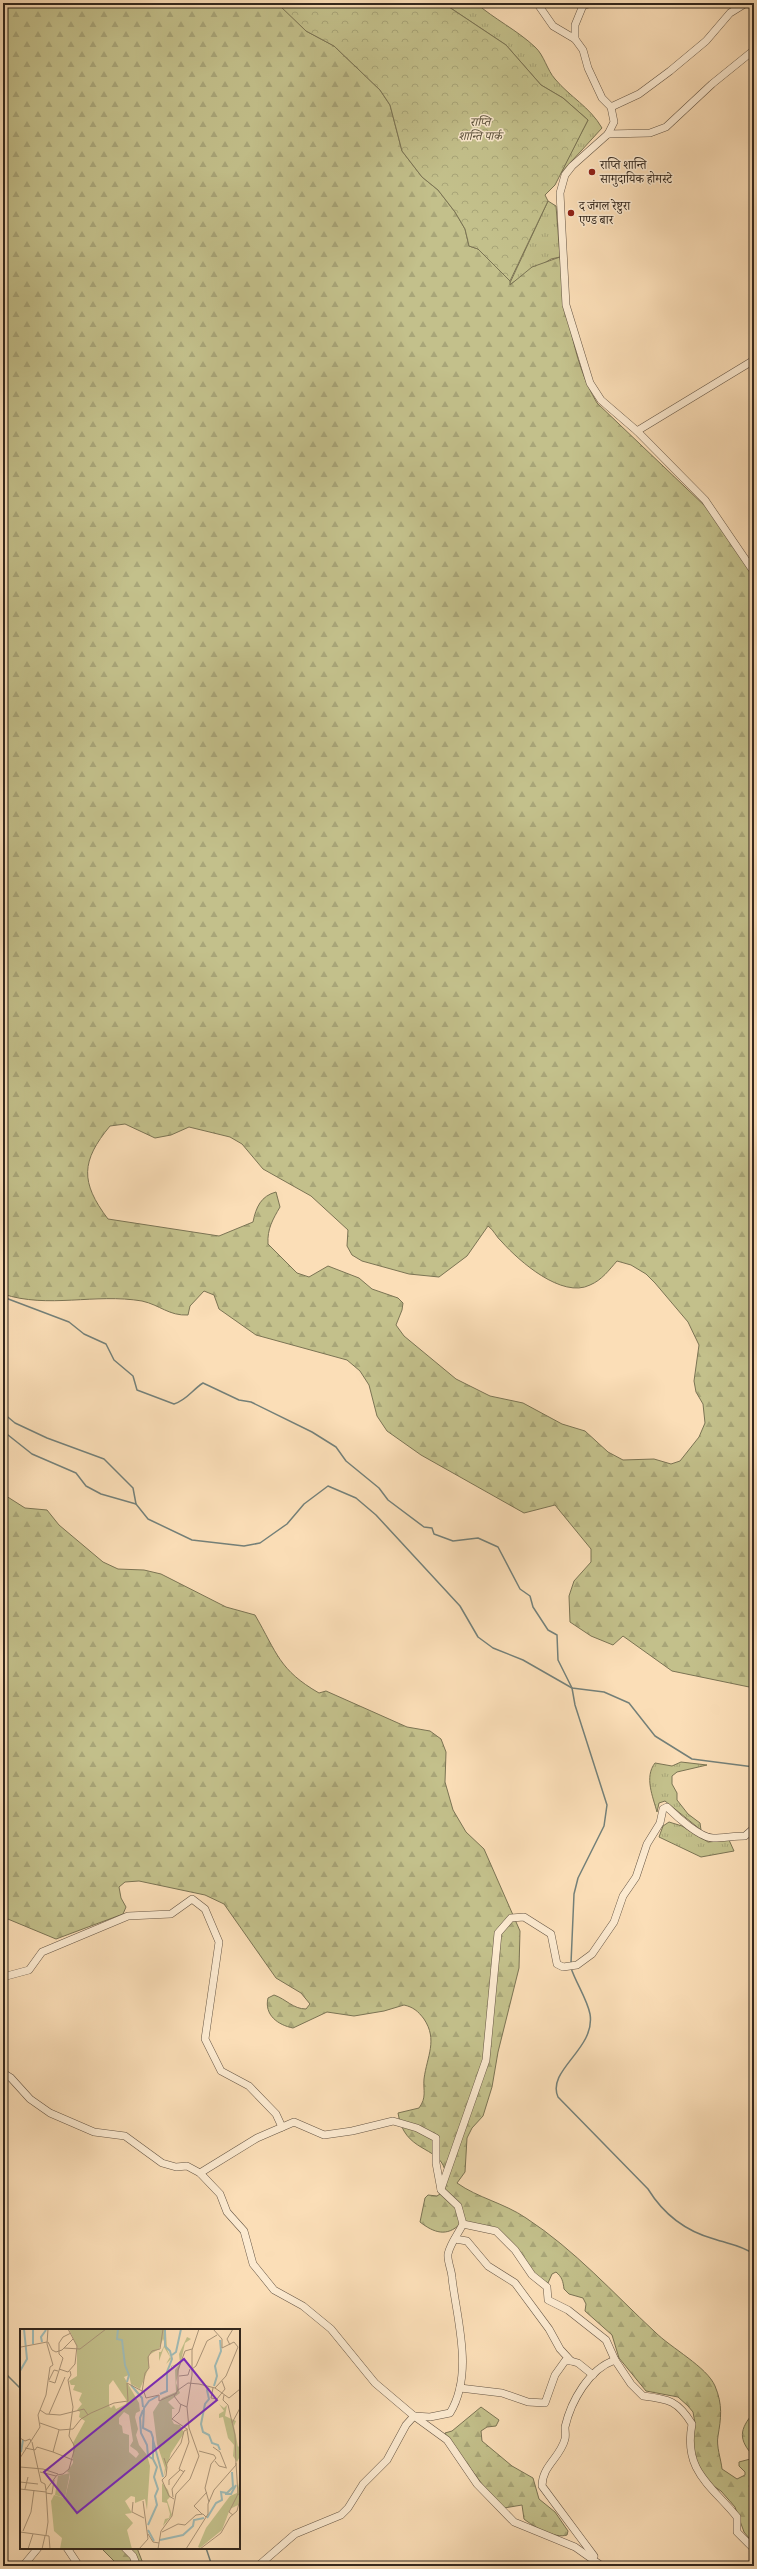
<svg xmlns="http://www.w3.org/2000/svg" width="757" height="2569" font-family="'IM FELL DW Pica','Noto Serif Devanagari',serif">
  <style>
    .grass { fill: url(#grass-tufts); stroke: #7b7454 }
    .forest { fill: url(#forest-firs); stroke: #7b7454; fill-rule: evenodd }
    .park { fill: url(#park-crowns); stroke: #7b7454 }
    .lines { fill: none; stroke-linecap: round; stroke-linejoin: round }
    .stream { stroke: #748079; stroke-width: 1.5 }
    .minor-casing { stroke: #655544; stroke-width: 8 }
    .minor { stroke: #fcead0; stroke-width: 7 }
    .poi-dot { fill: #8f2418; stroke: #fcead0; stroke-width: 1.5 }
    .labels { text-anchor: middle; stroke-width: 3; stroke-linejoin: round; paint-order: stroke }
    .park-label { font-size: 12px; font-style: italic; fill: #574d38; stroke: #fcead0 }
    .poi-label { font-size: 12px; fill: #33271d; stroke: #fcead0; text-anchor: start }
    .inset-river { fill: none; stroke: #a0bbb6; stroke-width: 2 }
    .inset-road { fill: none; stroke: #ab9579; stroke-width: 1 }
    .view { fill: #7b2cbf; fill-opacity: 0.15; stroke: #7b2cbf; stroke-width: 2 }
    .inset-edge { fill: none; stroke: #33271d; stroke-width: 2 }
  </style>
  <defs>
    <pattern id="grass-tufts" width="24" height="20" patternUnits="userSpaceOnUse"><rect width="24" height="20" fill="#c3c08b"/><path d="M3 7l-1-3M5 7V3M7 7l1-3M15 17l-1-3M17 17v-4M19 17l1-3" fill="none" stroke="#a8a578"/></pattern>
    <pattern id="forest-firs" width="22" height="20" patternUnits="userSpaceOnUse"><rect width="22" height="20" fill="#c3c08b"/><path d="M5 1l3.5 6h-7zM16 11l3.5 6h-7z" fill="#a8a578"/></pattern>
    <pattern id="park-crowns" width="20" height="18" patternUnits="userSpaceOnUse"><rect width="20" height="18" fill="#c3c08b"/><path d="M2 6a3 3 0 1 1 6 0M12 15a3 3 0 1 1 6 0" fill="none" stroke="#a8a578"/></pattern>
  </defs>
  <rect width="100%" height="100%" fill="#fbdeb7"/>
  <filter id="stains"><feTurbulence type="fractalNoise" baseFrequency=".005" numOctaves="4"/><feColorMatrix values="0 0 0 0 .2 0 0 0 0 .09 0 0 0 0 .02 0 0 0 .5 -.17"/></filter>
  <radialGradient id="worn" r=".72"><stop offset=".6" stop-color="#630" stop-opacity="0"/><stop offset="1" stop-color="#630" stop-opacity=".3"/></radialGradient>
  <!-- grass -->
  <g class="grass">
    <path d="M 443,3 L 476,3 C 494,19 517,30 535,47 C 544,55 547,70 555,79 C 570,97 590,107 602,128 L 560,174 L 588,120 L 563,98 L 541,85 L 506,45 Z"/>
    <polygon points="548,201 556,206 560,257 551,259 509,285"/>
    <path d="M 681,1762 L 707,1765 L 677,1772 L 672,1776 L 672,1784 L 677,1793 L 677,1800 L 688,1814 L 700,1823 L 701,1830 L 665,1801 L 659,1803 L 657,1812 C 653,1797 644,1777 655,1763 L 672,1766 Z"/>
    <polygon points="669,1822 682,1826 708,1842 729,1840 734,1851 701,1857 659,1837 663,1826"/>
  </g>
  <!-- forest -->
  <g class="forest">
    <path d="M 3,3 L 282,3 L 280,5 L 306,31 L 334,46 L 380,90 L 390,105 L 402,151 L 422,177 L 438,190 L 455,212 L 465,229 L 469,246 L 478,249 L 510,281 L 510,285 L 532,267 L 560,257 C 567,307 571,359 597,403 L 707,508 L 754,575 L 754,1688 L 672,1671 L 623,1636 L 613,1645 L 591,1636 L 570,1622 L 569,1596 L 574,1581 L 591,1562 L 591,1549 L 555,1505 L 524,1513 L 421,1455 L 387,1431 L 377,1416 L 369,1385 L 360,1371 L 347,1360 L 256,1335 L 219,1309 L 214,1295 L 204,1291 L 190,1306 L 188,1315 C 169,1316 160,1305 142,1301 C 95,1293 48,1309 3,1294 ZM 125,1124 L 155,1138 L 171,1135 L 189,1127 L 230,1137 L 242,1144 L 263,1169 L 311,1196 L 348,1230 L 347,1246 L 352,1255 L 362,1261 L 409,1274 L 439,1277 L 467,1256 L 488,1226 C 494,1230 496,1237 502,1242 C 519,1261 562,1299 590,1285 C 602,1280 609,1270 617,1261 L 631,1265 L 646,1274 L 655,1283 L 688,1322 L 699,1345 L 694,1381 L 696,1392 L 703,1404 L 705,1423 L 699,1437 L 680,1461 L 671,1464 L 654,1459 L 623,1460 L 608,1452 L 585,1431 L 562,1424 L 523,1403 L 490,1396 L 456,1379 L 404,1336 L 396,1325 L 402,1310 L 403,1303 L 398,1298 L 372,1289 L 359,1278 L 328,1266 L 309,1277 L 297,1273 L 268,1244 C 267,1229 273,1219 280,1207 L 276,1192 C 261,1196 256,1207 253,1222 L 219,1236 L 108,1219 C 80,1182 81,1161 110,1126 Z"/>
    <path d="M 3,1494 L 25,1508 L 47,1510 L 59,1525 L 103,1562 L 118,1569 L 144,1570 L 161,1574 L 226,1607 L 255,1615 C 277,1653 279,1670 319,1693 L 326,1691 L 407,1727 L 430,1731 L 441,1739 L 446,1752 L 445,1782 L 453,1810 L 466,1832 L 484,1849 L 520,1931 L 519,1968 L 498,2052 L 492,2087 L 483,2116 L 472,2128 L 467,2138 L 465,2172 L 457,2183 C 478,2198 504,2203 526,2218 C 575,2250 613,2293 655,2332 C 671,2348 707,2367 715,2386 C 723,2405 721,2418 718,2436 C 716,2446 721,2459 722,2469 L 737,2479 L 745,2475 L 745,2472 L 739,2466 L 739,2462 L 754,2458 L 754,2479 L 749,2486 L 754,2494 L 754,2544 L 744,2532 L 735,2507 L 721,2491 L 709,2483 L 696,2462 L 692,2439 L 695,2423 L 693,2412 L 688,2406 L 678,2397 L 646,2391 L 619,2358 L 612,2335 L 585,2311 L 586,2304 L 583,2298 L 569,2294 L 564,2289 C 563,2281 562,2277 556,2272 L 552,2274 L 548,2283 L 533,2274 L 497,2230 L 460,2224 C 447,2237 434,2233 420,2222 L 425,2198 L 428,2195 L 437,2196 L 443,2192 C 444,2186 447,2176 445,2170 C 438,2145 404,2153 398,2113 L 419,2108 C 427,2097 423,2091 424,2079 C 427,2056 438,2040 424,2019 C 418,2011 413,2007 404,2005 L 384,2011 L 354,2016 L 327,2012 L 293,2028 C 278,2025 264,2015 268,1998 L 274,1995 C 286,1999 293,2009 306,2009 L 310,2004 L 301,1993 L 276,1978 L 224,1904 L 205,1895 L 139,1881 L 125,1882 L 119,1887 L 121,1898 L 126,1907 L 123,1914 L 56,1939 L 3,1917 Z"/>
    <path d="M 481,2407 L 499,2420 L 496,2426 L 487,2427 L 481,2431 L 482,2441 L 512,2466 L 533,2478 L 539,2499 L 555,2512 L 568,2531 L 567,2535 C 555,2539 534,2527 524,2519 L 522,2505 L 504,2508 L 482,2484 L 447,2437 L 445,2433 L 452,2431 Z"/>
    <path d="M 754,2412 L 754,2457 C 738,2439 739,2430 754,2412 Z"/>
    <polygon points="101,2548 137,2548 144,2566 119,2566"/>
  </g>
  <!-- park -->
  <polygon class="park" points="282,3 443,3 506,45 541,85 563,98 588,120 555,185 545,195 548,201 510,281 478,249 469,246 465,229 455,212 438,190 422,177 402,151 390,105 380,90 334,46 306,31 279,5"/>
  <g class="lines">
    <!-- stream -->
    <g class="stream">
      <path d="M 3,1297 L 69,1322 L 84,1334 L 106,1344 L 114,1360 L 133,1376 L 137,1390 L 174,1404 C 187,1400 192,1390 203,1383 L 239,1400 L 251,1402 L 312,1432 L 336,1447 L 346,1461 L 379,1488 L 388,1500 L 424,1527 L 432,1528 L 434,1534 L 453,1541 L 478,1538 L 498,1547 L 520,1589 L 530,1596 L 533,1607 L 548,1630 L 557,1635 L 558,1660 L 572,1688 L 604,1692 L 629,1703 L 655,1736 L 692,1759 L 754,1767"/>
      <polyline points="3,1413 15,1423 47,1438 104,1459 133,1488 136,1504 148,1519 192,1540 244,1546 260,1543 287,1524 304,1504 328,1486 356,1498 376,1515 460,1606 478,1637 493,1648 523,1660 572,1688 575,1705 607,1805 604,1826 578,1878 574,1894 571,1963"/>
      <polyline points="3,1431 32,1454 76,1473 86,1486 101,1494 136,1504"/>
      <path d="M 571,1968 C 576,1983 587,1999 590,2014 C 596,2049 546,2070 558,2097 L 648,2189 C 664,2215 685,2231 714,2239 C 729,2244 741,2245 754,2254"/>
      <polyline points="3,2360 6,2374 21,2389"/>
      <polyline points="206,2548 212,2566"/>
    </g>
    <!-- minor casing -->
    <g class="minor-casing">
      <g id="minor">
        <polyline points="537,3 553,26 575,39"/>
        <polyline points="584,3 575,25 575,39 583,50 588,68 602,98 611,107 614,122 608,134 572,166 565,175 560,193 566,305 590,383 601,400 637,431 705,500 754,572"/>
        <polyline points="584,5 593,3"/>
        <polyline points="611,107 639,94 670,71 706,41 730,13 746,3"/>
        <polyline points="608,134 650,133 666,127 712,84 754,50"/>
        <polyline points="637,431 754,360"/>
        <polyline points="3,1977 29,1970 42,1952 128,1916 171,1914 192,1899 205,1909 219,1942 205,2039 221,2071 249,2086 276,2114 282,2127"/>
        <polyline points="3,2073 11,2078 30,2099 50,2113 94,2132 125,2136 162,2163 176,2167 187,2166 200,2173 220,2194 227,2212 244,2231 253,2264 274,2290 303,2306 331,2329 375,2383 414,2416 447,2440 477,2484 514,2522 575,2547 602,2566"/>
        <path d="M 200,2173 L 257,2138 L 294,2122 L 324,2135 L 352,2131 L 393,2121 L 417,2128 L 436,2138 L 436,2163 L 441,2190 L 458,2206 L 463,2224 L 496,2231 L 515,2250 L 532,2275 L 547,2287 L 548,2300 L 568,2310 L 606,2340 L 615,2360 L 631,2384 L 643,2396 C 669,2399 678,2401 692,2424 C 683,2471 711,2485 737,2517 L 737,2532 L 754,2549"/>
        <path d="M 441,2189 L 486,2060 L 498,1933 L 511,1918 L 524,1917 L 551,1934 L 557,1964 L 563,1967 L 577,1965 L 592,1954 L 614,1922 L 623,1896 L 636,1877 L 647,1844 L 660,1823 L 663,1809 L 667,1807 C 676,1816 701,1839 714,1838 C 724,1838 734,1836 745,1836 L 754,1828"/>
        <polyline points="455,2239 467,2241 488,2266 515,2283 549,2329 560,2349 571,2361 578,2363 593,2375"/>
        <polyline points="460,2388 502,2393 528,2402 545,2403 555,2375 565,2361 571,2361"/>
        <polyline points="67,2548 79,2566"/>
        <polyline points="125,2548 133,2556 137,2566"/>
        <path d="M 594,2556 L 542,2486 C 542,2466 560,2458 565,2439 C 566,2436 565,2431 565,2427 C 571,2401 589,2369 615,2360"/>
        <polyline points="23,2566 38,2548"/>
        <path d="M 258,2566 L 295,2534 L 341,2515 L 348,2508 L 363,2484 L 387,2460 L 406,2425 L 414,2416 L 430,2417 L 450,2413 C 474,2373 457,2321 452,2278 C 452,2271 447,2261 448,2254 C 450,2244 458,2234 463,2224"/>
      </g>
    </g>
    <!-- minor -->
    <use href="#minor" class="minor"/>
  </g>
  <!-- markers -->
  <g class="poi-dot">
    <circle cx="592" cy="172" r="4"/>
    <circle cx="571" cy="213" r="4"/>
  </g>
  <g class="labels">
    <!-- park labels -->
    <g class="park-label">
      <text x="480" y="126">राप्ति<tspan x="480" dy="14">शान्ति पार्क</tspan></text>
    </g>
    <!-- poi labels -->
    <g class="poi-label">
      <text x="600" y="169">राप्ति शान्ति<tspan x="600" dy="14">सामुदायिक होमस्टे</tspan></text>
      <text x="579" y="210">द जंगल रेष्टुरा<tspan x="579" dy="14">एण्ड बार</tspan></text>
    </g>
  </g>
  <!-- overview -->
  <g transform="translate(20 2329)">
    <rect width="220" height="220" fill="#fbdeb7"/>
    <path d="M 49,0 L 145,0 L 146,3 L 147,20 L 151,30 L 146,35 L 150,28 L 144,18 L 139,32 L 139,23 L 141,23 L 145,15 L 143,10 L 139,20 L 129,26 L 129,38 L 120,60 L 111,55 L 109,46 L 104,48 L 119,74 L 120,82 L 116,84 L 115,88 L 118,100 L 116,106 L 119,116 L 127,126 L 130,137 L 127,181 L 125,170 L 115,174 L 115,168 L 111,167 L 105,172 L 112,184 L 105,185 L 113,194 L 107,201 L 112,220 L 40,220 L 42,209 L 34,202 L 31,172 L 34,166 L 45,169 L 50,148 L 50,144 L 47,143 L 53,134 L 53,114 L 65,92 L 59,88 L 60,83 L 57,81 L 62,75 L 59,71 L 62,64 L 53,61 L 55,56 L 51,56 L 49,52 L 57,47 L 57,18 ZM 93,51 L 107,72 L 106,75 L 96,80 L 94,76 L 91,79 L 89,77 L 89,56 ZM 104,83 L 109,86 L 113,112 L 110,117 L 117,122 L 119,125 L 116,129 L 109,123 L 109,106 L 103,104 L 102,97 L 99,95 L 99,89 ZM 167,8 L 171,10 L 165,14 L 156,54 L 160,64 L 148,73 L 155,80 L 152,80 L 152,91 L 154,95 L 160,96 L 164,104 L 151,124 L 144,147 L 145,139 L 137,115 L 133,83 L 142,69 L 156,63 L 155,41 L 159,36 L 152,37 L 151,41 L 151,37 L 160,34 L 159,25 ZM 199,75 L 204,79 L 207,76 L 205,87 L 216,92 L 214,97 L 218,118 L 220,116 L 220,127 L 217,133 L 213,127 L 214,116 L 208,109 L 203,88 L 199,89 L 199,85 L 204,82 ZM 220,149 L 220,169 L 218,176 L 210,180 L 202,201 L 180,219 L 178,218 L 186,199 L 210,167 L 217,164 ZM 142,154 L 148,161 L 150,168 L 147,171 L 152,186 L 143,197 L 145,190 L 149,189 L 150,185 L 147,174 L 142,173 Z" fill="#c3c08b" fill-rule="evenodd"/>
    <path d="M 50,144 L 45,169 L 35,166 L 38,147 Z" fill="#c3c08b"/>
    <path class="inset-river" d="M 98,0 L 97,10 L 102,11 L 105,36 L 109,46 L 107,53M 22,13 L 21,8 L 26,1M 13,15 L 13,0M 152,26 L 156,23 L 161,0M 0,42 L 7,30 L 4,0M 111,56 L 122,69 L 123,78M 194,57 L 197,47 L 195,37 L 201,22 L 200,11M 189,59 L 187,61 L 189,70 L 185,75 L 181,95 L 183,103 L 189,106 L 192,114 L 198,116 L 200,121M 140,65 L 147,62 L 147,43 L 152,30 L 150,22 L 145,17 L 145,0M 123,81 L 120,89 L 121,104 L 127,116 L 128,127 L 133,130M 133,111 L 143,148M 1,123 L 3,111M 205,165 L 211,165 L 216,156M 187,189 L 196,174 L 202,171 L 201,163 L 207,164 L 213,158 L 212,143M 128,196 L 137,176 L 135,167 L 138,160 L 134,148 L 137,138 L 133,130 L 133,109 L 131,103 L 123,99 L 124,79 L 129,72 L 138,67M 128,201 L 134,212M 140,211 L 163,206 L 173,197 L 174,191 L 184,189"/>
    <path class="inset-road" d="M 193,0 L 202,10 L 202,19 L 214,13 L 218,18 L 206,47 L 195,59M 0,10 L 0,27M 28,13 L 32,21 L 36,23 L 42,21 L 53,10M 210,16 L 207,10 L 213,0M 1,18 L 27,13M 44,19 L 60,20 L 86,0M 170,38 L 172,40 L 176,37 L 187,12 L 197,6M 39,40 L 48,43 L 55,35 L 57,17 L 48,0M 159,47 L 168,46 L 170,40M 29,51 L 34,41 L 38,42M 29,52 L 35,54 L 43,29 L 39,25 L 39,14 L 43,8 L 51,4M 193,59 L 191,69 L 197,70 L 205,60 L 202,52M 158,61 L 168,54 L 179,55 L 195,59 L 209,69 L 220,60M 122,63 L 125,44 L 129,39 L 128,28 L 132,22 L 140,20 L 143,0M 161,75 L 159,83 L 152,90 L 167,100M 167,78 L 160,75 L 154,67 L 158,61 L 158,41 L 165,22 L 172,20M 20,81 L 26,85 L 40,86 L 64,80 L 68,86M 29,85 L 45,48M 20,94 L 40,101 L 53,100 L 61,90 L 71,84 L 94,74 L 108,72 L 107,54 L 124,63 L 126,69 L 139,66 L 139,72 L 157,64M 212,94 L 220,79M 39,101 L 33,123 L 53,131M 0,109 L 5,112 L 10,110 L 11,113M 12,113 L 21,153 L 25,155 L 26,161M 193,118 L 200,123 L 206,138M 5,119 L 15,121 L 17,118 L 33,123M 179,122 L 194,126 L 196,129 L 191,135 L 185,159 L 189,173M 0,129 L 20,98 L 18,86 L 26,66 L 30,38 L 33,36 L 27,15 L 28,0M 144,129 L 147,138 L 146,147 L 142,151 L 149,167 L 154,170M 195,132 L 199,137 L 207,139M 147,134 L 161,114 L 164,102 L 168,100M 216,134 L 218,166M 0,137 L 0,153M 0,138 L 23,140 L 38,145M 20,143 L 36,147M 164,143 L 159,140 L 169,113 L 167,101M 0,153 L 18,155M 149,156 L 149,151 L 160,141M 0,160 L 26,163M 5,160 L 8,148M 26,164 L 32,165 L 34,151M 153,168 L 152,160 L 165,141M 113,173 L 112,183 L 124,189M 182,185 L 174,177 L 187,163M 213,186 L 209,183 L 218,165M 3,202 L 11,183 L 14,161M 0,203 L 29,207 L 30,220M 142,203 L 158,195 L 165,196 L 176,186 L 183,185 L 186,188M 128,205 L 133,213 L 139,214M 26,206 L 28,193 L 26,161 L 37,146 L 43,145 L 49,140 L 55,118 L 49,107 L 53,78 L 48,51 L 51,46 L 50,42M 8,220 L 13,205M 22,220 L 25,207M 119,220 L 128,210 L 123,172M 138,220 L 141,202 L 152,187 L 156,165 L 170,150 L 179,127 L 169,99 L 167,78 L 172,46 L 172,21 L 179,0M 166,220 L 188,185 L 188,175 L 194,161 L 216,136 L 215,106 L 208,76 L 203,71 L 204,66M 180,220 L 201,204 L 210,188 L 217,182 L 220,170"/>
    <path class="view" d="M 164,30 L 197,71 L 57,184 L 24,143 Z"/>
    <rect width="220" height="220" class="inset-edge"/>
  </g>
  <!-- margin -->
  <rect width="757" height="2569" fill="none" stroke="#fbdeb7" stroke-width="16"/>
  <rect x="4" y="4" width="749" height="2561" fill="none" stroke="#33271d" stroke-width="2"/>
  <rect x="8" y="8" width="741" height="2553" fill="none" stroke="#33271d"/>
  <rect width="100%" height="100%" filter="url(#stains)"/>
  <rect width="100%" height="100%" fill="url(#worn)"/>
</svg>
